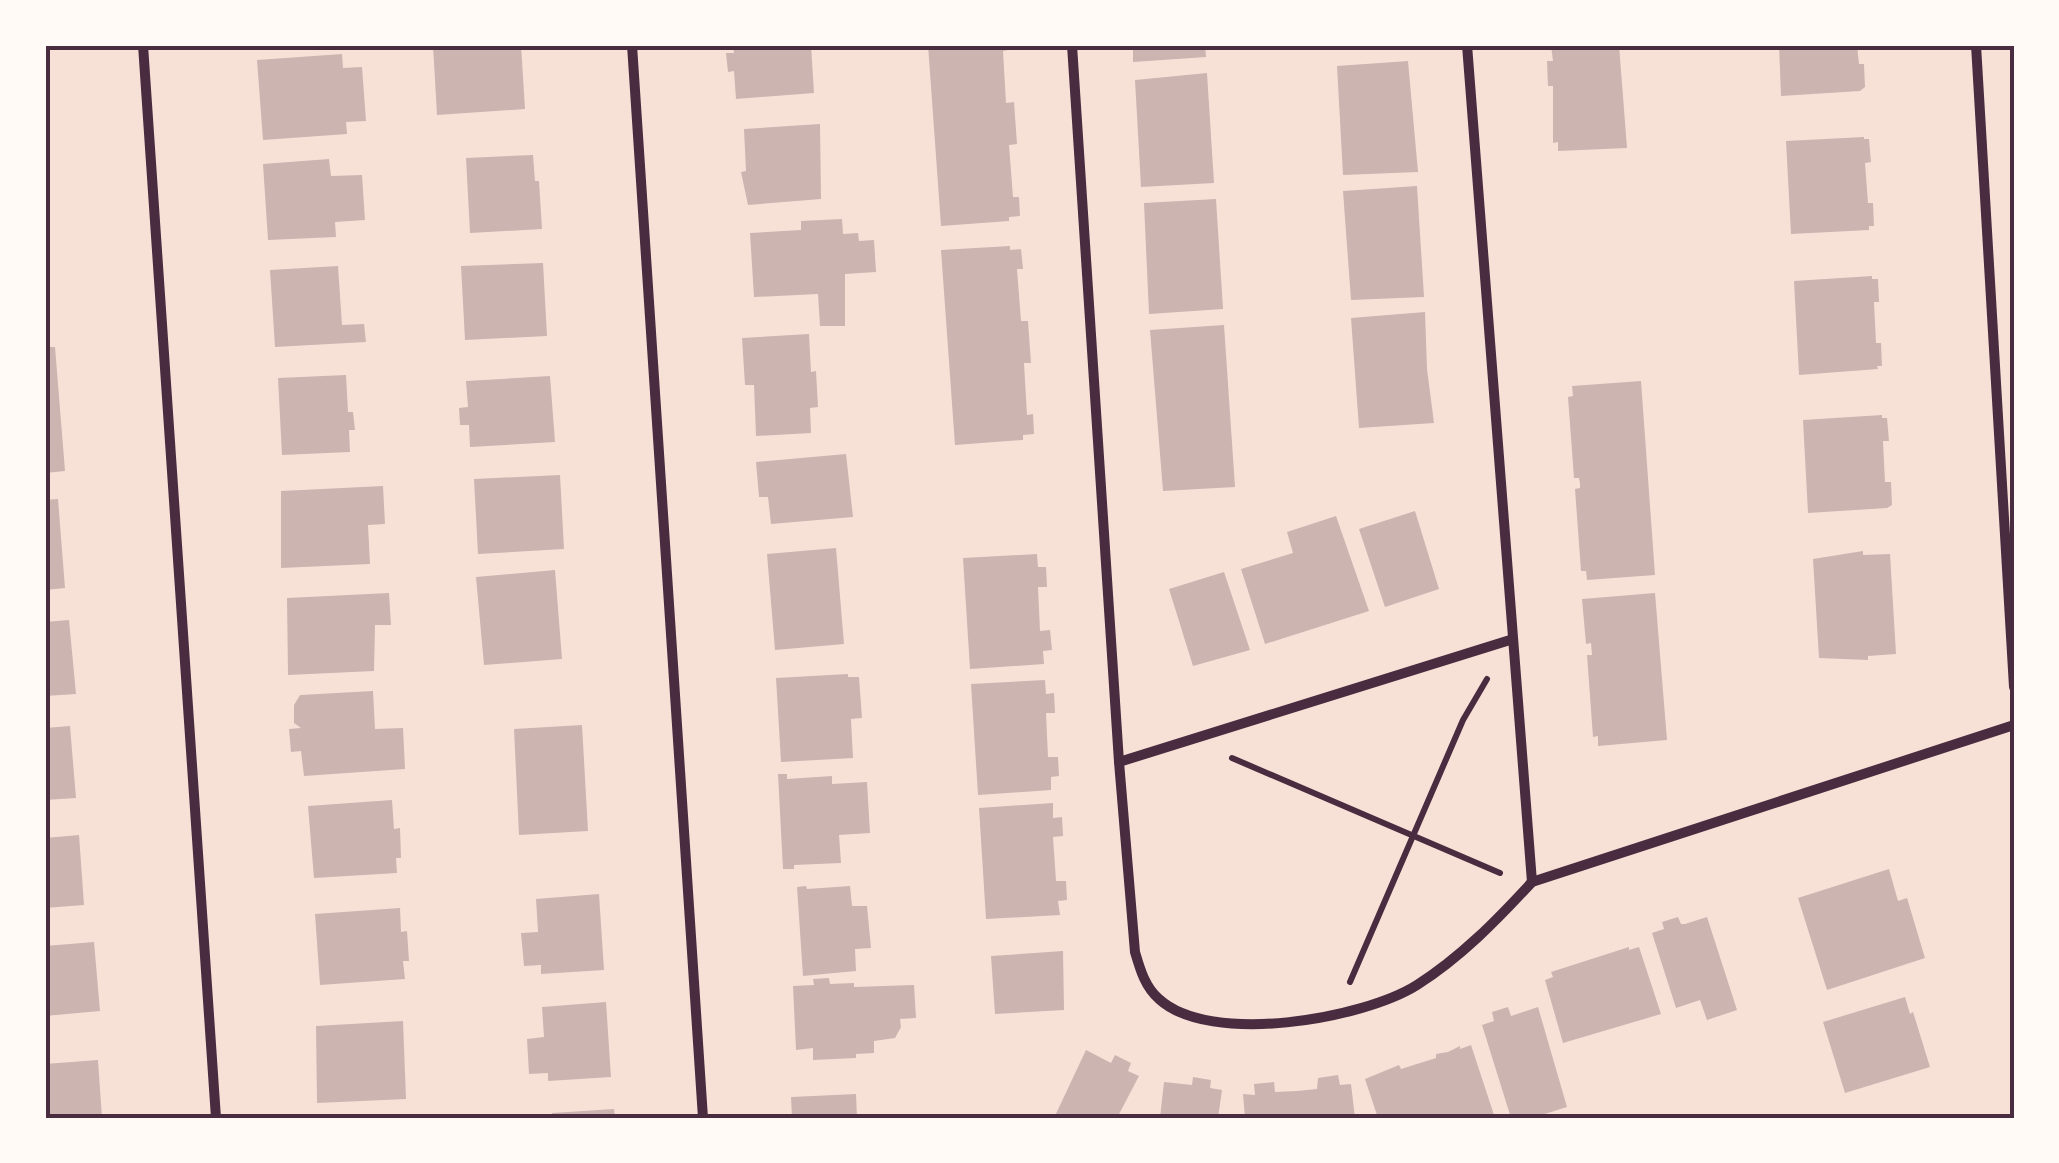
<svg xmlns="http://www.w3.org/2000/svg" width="2059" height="1163" font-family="'Sofia Sans Condensed',sans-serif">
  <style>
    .building { fill: #ccb4b1 }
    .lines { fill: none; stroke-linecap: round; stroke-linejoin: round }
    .path { stroke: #4a2c40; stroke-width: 6 }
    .minor { stroke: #4a2c40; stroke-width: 10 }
    .neatline { fill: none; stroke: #4a2c40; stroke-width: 4 }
  </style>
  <rect width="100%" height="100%" fill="#f7e1d7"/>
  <!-- building -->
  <g class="building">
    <polygon points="433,45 521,45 525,109 437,115"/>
    <polygon points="733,45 811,45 814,93 736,99 734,71 728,72 726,53 734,53"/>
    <polygon points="928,45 1008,45 1008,50 1003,51 1006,103 1014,102 1017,144 1009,145 1013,197 1019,197 1020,216 1009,217 1009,221 941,226"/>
    <polygon points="1133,45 1205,45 1206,57 1133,62"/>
    <polygon points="1334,45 1381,45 1381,48 1335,50"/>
    <polygon points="1551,45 1619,45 1627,148 1558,151 1558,142 1553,143 1553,86 1548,86 1547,61 1553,61"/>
    <polygon points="1779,45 1857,45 1859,64 1864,64 1865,87 1860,91 1781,96"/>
    <polygon points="342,54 343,68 362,67 366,121 346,122 347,134 263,140 257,60"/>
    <polygon points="1408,61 1418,172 1343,175 1337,66"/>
    <polygon points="1207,73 1214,183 1141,187 1135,80"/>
    <polygon points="820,124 821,199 748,205 741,172 746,171 744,129"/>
    <polygon points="1864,137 1864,139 1869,139 1871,162 1865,163 1868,203 1873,203 1874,226 1869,226 1869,230 1791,234 1786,141"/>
    <polygon points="533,155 535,181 539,181 542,229 470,233 466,158"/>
    <polygon points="329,159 331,176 362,175 365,220 335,222 336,237 268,240 263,164"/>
    <polygon points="1417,186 1424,297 1351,300 1343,191"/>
    <polygon points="1216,199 1223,309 1149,314 1144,203"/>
    <polygon points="842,219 843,234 858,233 859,241 874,240 876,272 845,274 845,326 820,326 818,294 754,297 750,233 801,230 801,221"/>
    <polygon points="1010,246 1010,250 1021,249 1023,269 1017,269 1021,321 1028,321 1031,363 1024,363 1027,415 1033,414 1034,434 1023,435 1023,440 955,445 941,250"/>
    <polygon points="543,263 547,336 465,340 461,266"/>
    <polygon points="338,266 342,325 364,324 366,342 275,347 270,270"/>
    <polygon points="1872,276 1872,279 1878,279 1879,302 1874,302 1876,343 1881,343 1882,366 1877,366 1878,369 1799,375 1794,281"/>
    <polygon points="1425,312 1427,369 1434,423 1359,428 1351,318"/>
    <polygon points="1224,325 1235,487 1163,491 1150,330"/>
    <polygon points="809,334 811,372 816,371 818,407 810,408 811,433 756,436 754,385 745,385 742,338"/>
    <polygon points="45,347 55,347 65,471 45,473"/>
    <polygon points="346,375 348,412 353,412 355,430 349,430 350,452 282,455 278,378"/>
    <polygon points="550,376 555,442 470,447 469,425 460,425 459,408 468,407 466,381"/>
    <polygon points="1641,381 1655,575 1587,580 1586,571 1581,571 1575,489 1580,488 1580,483 1579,478 1574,478 1568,397 1573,396 1572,386"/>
    <polygon points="1882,415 1882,418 1887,418 1889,441 1883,441 1884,462 1885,482 1891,482 1892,505 1887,508 1808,513 1803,420"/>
    <polygon points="846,454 853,517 771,524 768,497 759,497 756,462"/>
    <polygon points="560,475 564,549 478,554 474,479"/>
    <polygon points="383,486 385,524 368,525 370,564 281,568 281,491"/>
    <polygon points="58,499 65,588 45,590 45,500"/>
    <polygon points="1415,511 1439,589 1385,607 1359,529"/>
    <polygon points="1336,516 1369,611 1265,644 1241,569 1293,553 1287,532"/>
    <polygon points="836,548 844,644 775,650 767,554"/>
    <polygon points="1863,551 1863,555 1890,554 1896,654 1868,656 1868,660 1819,658 1813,559"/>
    <polygon points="1037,554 1038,567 1046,567 1047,587 1038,587 1040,631 1050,630 1052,650 1043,651 1044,664 970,669 963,558"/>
    <polygon points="555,570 562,659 484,665 476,577"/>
    <polygon points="1224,572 1250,650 1193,666 1169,589"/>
    <polygon points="389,593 391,625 375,625 374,671 288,675 287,598"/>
    <polygon points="1655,593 1667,740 1598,746 1598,736 1593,737 1587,655 1592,655 1591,643 1586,644 1582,599"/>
    <polygon points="69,620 76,694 45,696 45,622"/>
    <polygon points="848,674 848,677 859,677 862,718 851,719 853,758 781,762 776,678"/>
    <polygon points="1045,680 1046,694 1054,693 1055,713 1046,713 1048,757 1058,757 1059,776 1051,777 1051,790 978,795 971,684"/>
    <polygon points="373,691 375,729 403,728 405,769 304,776 301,751 291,752 289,729 301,728 294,723 294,705 300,695"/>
    <polygon points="582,725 588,831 519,835 514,729"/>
    <polygon points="70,726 76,798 45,800 45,728"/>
    <polygon points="778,774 787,774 787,779 832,776 832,784 867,782 870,833 839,835 841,863 794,865 794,869 783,869"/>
    <polygon points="392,800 394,829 400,828 401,858 396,858 397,873 314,878 308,806"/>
    <polygon points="1053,803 1053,818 1062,817 1063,836 1053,837 1056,881 1066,881 1067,900 1058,901 1060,915 986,919 979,808"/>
    <polygon points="79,835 84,905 45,908 45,838"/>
    <polygon points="1889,869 1898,901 1907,898 1925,958 1827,990 1798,898"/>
    <polygon points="806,886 807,889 850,886 852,906 867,906 871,948 855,949 856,971 803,976 797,887"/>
    <polygon points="599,894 604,970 541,974 541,965 524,966 521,933 538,932 536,899"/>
    <polygon points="400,908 401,932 407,931 409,961 403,961 405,979 320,985 315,914"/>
    <polygon points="1678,917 1681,924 1685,924 1707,917 1737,1010 1707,1020 1700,1000 1676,1008 1652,933 1664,929 1662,922"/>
    <polygon points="94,942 100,1011 45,1016 45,946"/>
    <polygon points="1629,947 1629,950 1639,947 1661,1014 1563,1043 1545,980 1553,977 1551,972"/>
    <polygon points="1063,951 1064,1010 995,1014 991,956"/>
    <polygon points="829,978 830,984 854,983 854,987 914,985 916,1018 900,1019 901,1027 895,1038 874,1041 874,1053 856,1054 856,1058 813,1060 813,1048 796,1050 793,986 814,985 813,979"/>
    <polygon points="1905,997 1910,1014 1913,1012 1930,1067 1845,1093 1823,1022"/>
    <polygon points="606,1002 611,1077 548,1081 548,1073 529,1074 527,1039 544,1037 542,1007"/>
    <polygon points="1508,1007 1511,1016 1538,1007 1567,1107 1532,1118 1511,1118 1482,1025 1494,1021 1492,1012"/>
    <polygon points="403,1021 406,1099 317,1103 316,1026"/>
    <polygon points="1471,1045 1495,1118 1378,1118 1365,1079 1399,1065 1401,1069 1436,1058 1436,1054 1448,1052 1460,1046 1460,1049"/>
    <polygon points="1086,1050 1111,1063 1115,1055 1131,1063 1128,1071 1139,1076 1117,1118 1054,1118"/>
    <polygon points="98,1060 102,1118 45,1118 45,1064"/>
    <polygon points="1338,1075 1340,1085 1351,1084 1355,1118 1245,1118 1243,1094 1255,1095 1254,1084 1274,1082 1275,1092 1297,1091 1317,1089 1318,1078"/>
    <polygon points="1193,1077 1211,1080 1210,1088 1222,1090 1218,1118 1160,1118 1164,1082 1192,1085"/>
    <polygon points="856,1094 857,1118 792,1118 791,1097"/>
    <polygon points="614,1109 615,1118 552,1118 552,1113"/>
  </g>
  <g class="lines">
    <!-- path -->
    <g class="path">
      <polyline points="1232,758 1500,873"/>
      <polyline points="1350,982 1463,720 1487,679"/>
    </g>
    <!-- minor -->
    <g class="minor">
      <polyline points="143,45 216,1118"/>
      <polyline points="632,45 703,1118"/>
      <path d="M 1072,45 L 1119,762 L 1135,952 C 1140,969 1145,987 1159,999 C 1210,1046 1363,1019 1417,985 C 1461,957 1497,920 1532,882 L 2014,725"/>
      <polyline points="1467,45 1532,882"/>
      <polyline points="1976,45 2014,687"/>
      <polyline points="1119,762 1510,640"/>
    </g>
  </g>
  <!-- border -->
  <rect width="2059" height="1163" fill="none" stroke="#fffaf5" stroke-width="95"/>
  <rect x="48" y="48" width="1964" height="1068" class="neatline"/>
</svg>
